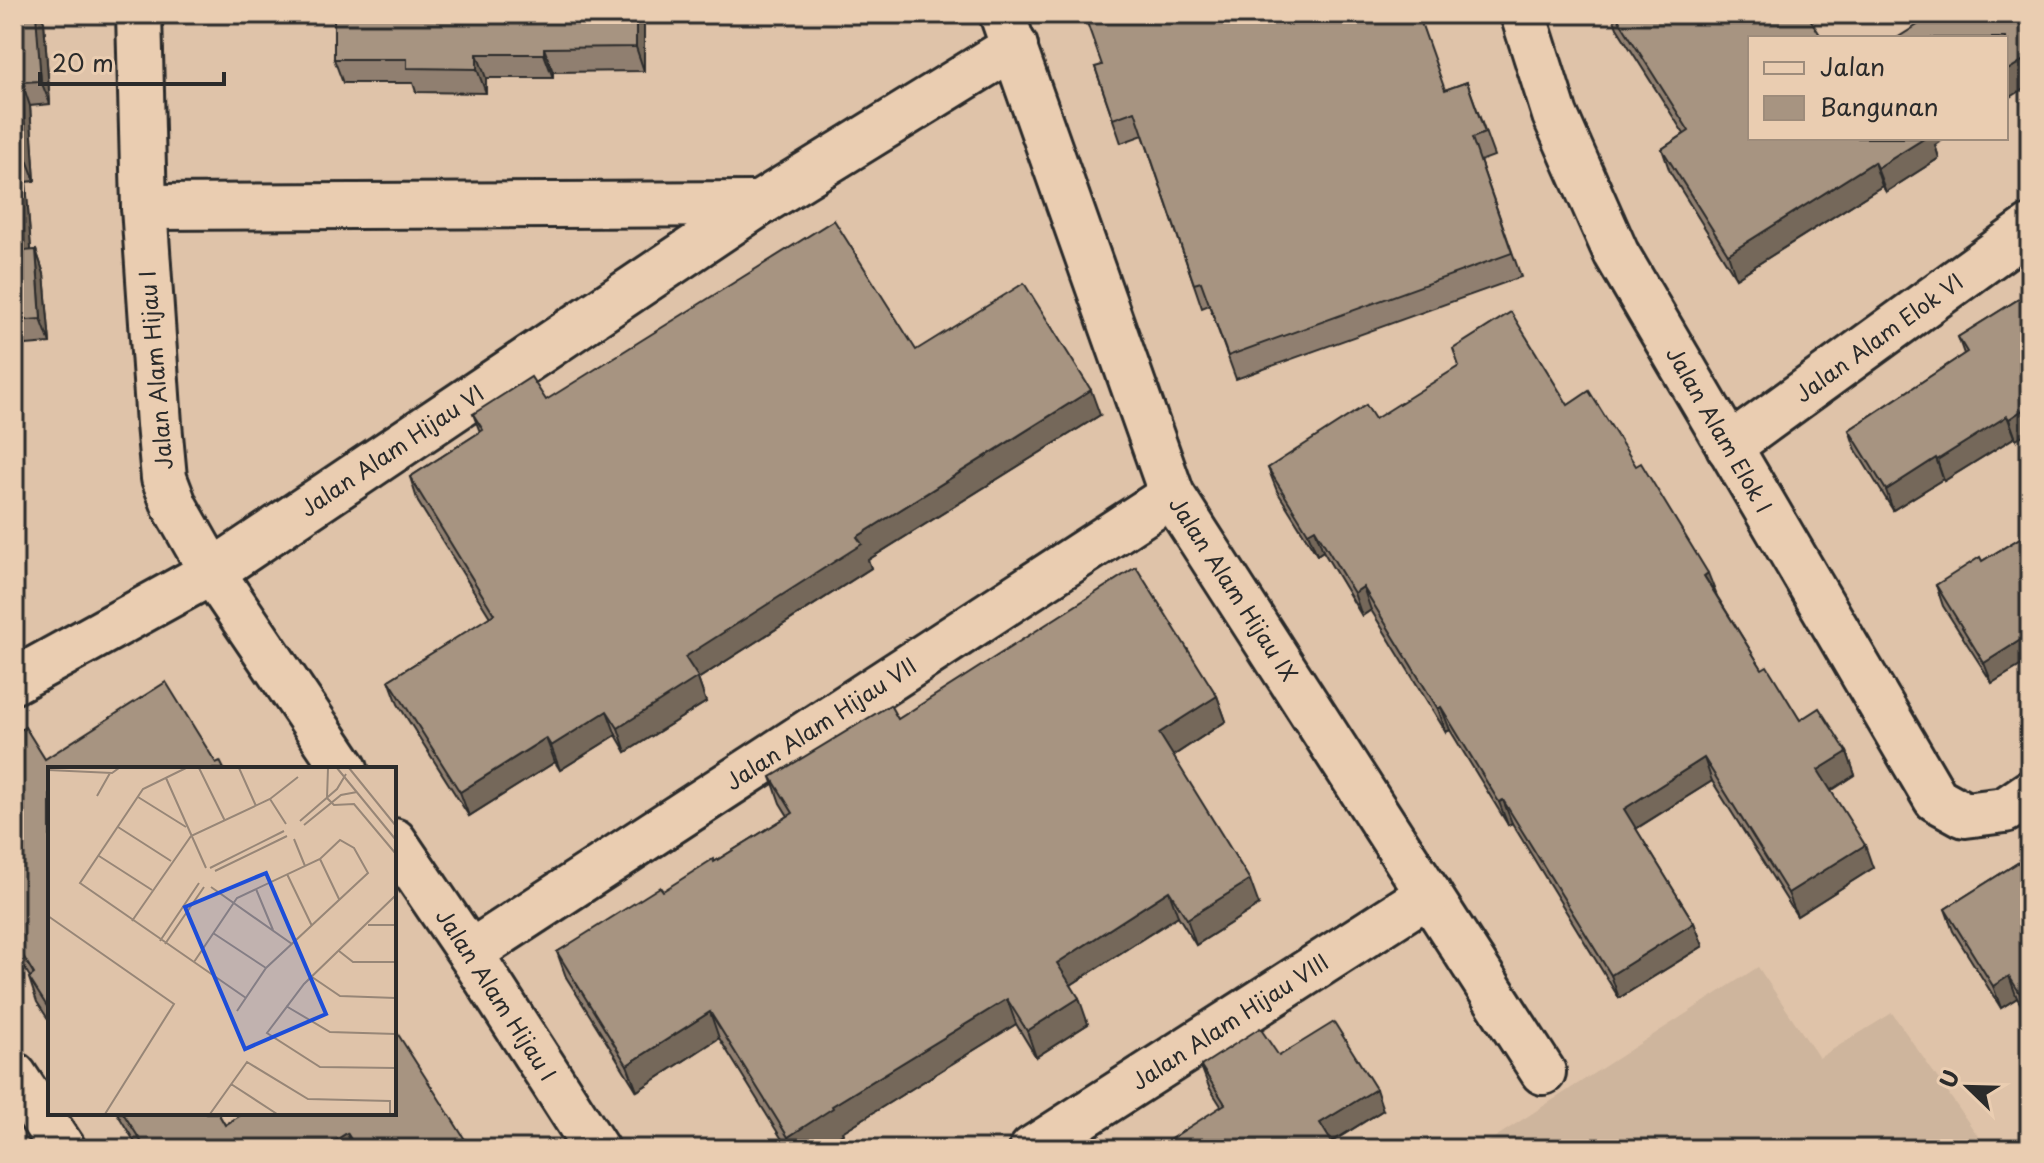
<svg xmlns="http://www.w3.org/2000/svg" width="2044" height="1163" font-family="'Playpen Sans',sans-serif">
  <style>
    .built { fill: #ceb59d }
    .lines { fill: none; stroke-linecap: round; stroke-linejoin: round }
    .minor-casing { stroke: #2b2b2b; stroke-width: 50 }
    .minor { stroke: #eacdb1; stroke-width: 44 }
    .wall { fill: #907f6f; stroke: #2b2b2b; stroke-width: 2 }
    .shaded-wall { fill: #75685a; stroke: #2b2b2b; stroke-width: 2 }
    .building { fill: #a79481; stroke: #2b2b2b; stroke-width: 2 }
    .labels { text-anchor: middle; stroke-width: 6; stroke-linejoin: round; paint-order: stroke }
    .street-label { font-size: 22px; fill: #2b2b2b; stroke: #eacdb1 }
    .inset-road { fill: none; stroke: #978677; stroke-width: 2 }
    .view { fill: #1d4ed8; fill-opacity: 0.15; stroke: #1d4ed8; stroke-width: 4 }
    .inset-edge { fill: none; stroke: #2b2b2b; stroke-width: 4 }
  </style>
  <rect width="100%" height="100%" fill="#dfc3a9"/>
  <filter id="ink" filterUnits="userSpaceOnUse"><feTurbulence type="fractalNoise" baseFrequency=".0125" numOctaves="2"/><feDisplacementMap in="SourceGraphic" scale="16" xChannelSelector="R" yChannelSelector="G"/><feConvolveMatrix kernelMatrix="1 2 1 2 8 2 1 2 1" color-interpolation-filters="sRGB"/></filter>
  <g filter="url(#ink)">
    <!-- built -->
    <polygon class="built" points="1758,967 1819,1058 1892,1013 1987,1149 1477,1149"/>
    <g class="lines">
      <!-- minor casing -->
      <g class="minor-casing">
        <g id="minor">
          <polyline points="139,14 144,207 159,424 164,478 175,507 212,572 345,769"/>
          <polyline points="1002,14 1172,495 1543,1072"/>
          <polyline points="1523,14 1555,115 1616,253 1936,799 1965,815 2005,810 2030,793"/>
          <polyline points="144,207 759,204"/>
          <polyline points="1729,447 2030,228"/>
          <polyline points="14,681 212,572 759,204 1015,46"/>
          <polyline points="394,841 470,953 596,1149"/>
          <polyline points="470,953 1172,495"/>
          <polyline points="14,1075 63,1149"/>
          <polyline points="1032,1149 1429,894"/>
        </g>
      </g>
      <!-- minor -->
      <use href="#minor" class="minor"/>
    </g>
    <!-- wall -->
    <g class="wall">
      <polygon points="14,14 44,22 50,104 30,106 35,181 26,182 31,251 36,250 44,274 50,343 14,346"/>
      <polygon points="644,14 644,71 553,72 553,78 486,78 486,93 416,92 413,83 343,83 334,59"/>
      <polygon points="1612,14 1807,14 1750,38 1935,145 1939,158 1886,192 1882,186 1736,278 1670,172 1662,149 1684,134 1617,28"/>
      <polygon points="1095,67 1445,90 1467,82 1494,156 1480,161 1521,277 1236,379 1209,305 1202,308 1143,135 1121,143"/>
      <polygon points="2030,292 2016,439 2015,437 1944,481 1943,479 1893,510 1856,450 1849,430 1964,354 1958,337"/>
      <polygon points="916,350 1100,415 868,560 871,568 698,679 706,702 626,752 616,735 560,770 555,762 469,816 398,704 389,680 490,617 418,502 410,477 480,432 473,414 546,400"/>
      <polygon points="1568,405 1717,596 1762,669 1800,720 1847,752 1855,775 1831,791 1873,868 1797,916 1712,781 1636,829 1694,923 1703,946 1619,998 1512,823 1508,825 1450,730 1446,732 1371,610 1362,616 1323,551 1317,555 1277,491 1268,468 1375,419"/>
      <polygon points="2030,532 2030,660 1992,683 1943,606 1936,585 1982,561"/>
      <polygon points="1217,696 1226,721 1173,756 1259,905 1196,945 1178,916 1071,985 1088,1024 1036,1057 1016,1024 842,1132 843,1134 819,1149 788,1149 719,1038 637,1091 566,977 557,952 714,862 788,816 780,803 771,777 898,719"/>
      <polygon points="14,735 45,759 216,763 224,769 50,769 50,1022 37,1002 29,978 30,977 14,951"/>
      <polygon points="2030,855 2030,1019 2017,998 2001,1008 1953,931 1945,909"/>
      <polygon points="1279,1056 1383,1110 1332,1142 1221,1106 1209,1087 1201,1066"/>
      <polygon points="117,1113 218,1113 225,1125 244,1113 471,1149 139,1149"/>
    </g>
    <!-- shaded-wall -->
    <g class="shaded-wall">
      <polygon points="34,14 41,14 44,22 50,104 41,81"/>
      <polygon points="636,14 644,14 644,71 636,47"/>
      <polygon points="544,48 553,72 553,78 544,54"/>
      <polygon points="477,54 486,78 486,93 477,69"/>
      <polygon points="2030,56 2030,85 2006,100 2006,71"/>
      <polygon points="22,82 30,106 35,181 26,157"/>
      <polygon points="1925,138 1946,138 1935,145 1939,158 1886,192 1877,168"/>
      <polygon points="17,158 26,182 33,275 24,251"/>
      <polygon points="1874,162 1882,186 1736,278 1728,254"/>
      <polygon points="36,250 44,274 50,343 41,319"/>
      <polygon points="1091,390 1100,415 868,560 871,568 698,679 706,702 626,752 618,728 685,657 857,537"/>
      <polygon points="2030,405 2030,431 2016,439 2009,419"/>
      <polygon points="2007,416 2015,437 1944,481 1937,460"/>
      <polygon points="1936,458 1943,479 1893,510 1886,490"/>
      <polygon points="1315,529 1323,551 1317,555 1308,533"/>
      <polygon points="1708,573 1717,596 1704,576"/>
      <polygon points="1363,587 1371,610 1362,616 1354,593"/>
      <polygon points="2030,634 2030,660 1992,683 1984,663"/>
      <polygon points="1217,696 1226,721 1168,759 1159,733"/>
      <polygon points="1441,707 1450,730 1446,732 1438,709"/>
      <polygon points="607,711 616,735 560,770 551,746"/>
      <polygon points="546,738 555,762 469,816 460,792"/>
      <polygon points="1847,752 1855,775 1826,793 1818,770"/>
      <polygon points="1704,758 1712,781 1632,831 1624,809"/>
      <polygon points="1503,800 1512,823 1508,825 1499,802"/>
      <polygon points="1865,845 1873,868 1797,916 1788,893"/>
      <polygon points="1250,880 1259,905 1196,945 1187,919"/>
      <polygon points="1169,891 1178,916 1066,988 1057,963"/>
      <polygon points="1694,923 1703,946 1619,998 1611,975"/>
      <polygon points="2009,976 2017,998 2001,1008 1993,986"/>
      <polygon points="1079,998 1088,1024 1036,1057 1027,1031"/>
      <polygon points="1007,999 1016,1024 842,1132 843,1134 819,1149 792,1149 788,1137 832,1106"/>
      <polygon points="710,1012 719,1038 637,1091 627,1065"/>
      <polygon points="1376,1089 1383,1110 1328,1144 1320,1123"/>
      <polygon points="347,1133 353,1149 322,1149"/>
    </g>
    <!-- building -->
    <g class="building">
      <polygon points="14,14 36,14 41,81 22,82 26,157 17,158 24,251 36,250 41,319 14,321"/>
      <polygon points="334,14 636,14 636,47 544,48 544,54 477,54 477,69 407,68 407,59 334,59"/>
      <polygon points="1084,14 1413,14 1415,19 1419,17 1445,90 1467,82 1485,133 1472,138 1512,253 1228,356 1201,282 1194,284 1135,111 1113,119 1095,67 1102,65"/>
      <polygon points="1615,14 1807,14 1822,38 1750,38 1750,138 1925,138 1877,168 1874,162 1728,254 1662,149 1689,131"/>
      <polygon points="1935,14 2030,14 2030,56 2006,71 2006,38 1897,38"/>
      <polygon points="834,220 916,350 1024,283 1091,390 857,537 862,544 685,657 698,677 618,728 607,711 551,746 546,738 460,792 389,680 494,614 410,477 483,430 473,414 531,377 546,400"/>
      <polygon points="2030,292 2030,405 2009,419 2007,416 1937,460 1936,458 1886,490 1849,430 1967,352 1958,337"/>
      <polygon points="1511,312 1568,405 1589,391 1636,466 1641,463 1708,573 1704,576 1762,669 1767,666 1800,720 1819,708 1847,752 1818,770 1865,845 1788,893 1704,758 1624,809 1694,923 1611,975 1503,800 1499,802 1441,707 1438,709 1363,587 1354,593 1315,529 1308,533 1268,468 1366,405 1375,419 1459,366 1453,349"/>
      <polygon points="2030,532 2030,634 1984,663 1936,585 1980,557 1982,561"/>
      <polygon points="1136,567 1217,696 1159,733 1250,880 1187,919 1169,891 1057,963 1079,998 1027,1031 1007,999 832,1106 833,1108 788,1137 710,1012 627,1065 557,952 660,887 663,891 713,859 714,862 793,813 771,777 890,705 898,719"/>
      <polygon points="166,682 216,763 220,761 224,769 50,769 50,1011 29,978 34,974 14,941 14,735 25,727 45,759"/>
      <polygon points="2030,855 2030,1009 2009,976 1993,986 1945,909"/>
      <polygon points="1334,1022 1376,1089 1320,1123 1336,1149 1155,1149 1225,1104 1201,1066 1260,1028 1279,1056"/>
      <polygon points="394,1028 471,1149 357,1149 347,1133 322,1149 146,1149 123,1113 218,1113 225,1125 244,1113 394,1113"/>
    </g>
  </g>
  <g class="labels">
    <!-- street labels -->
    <g class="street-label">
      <text transform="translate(1879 338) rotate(-36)" y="8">Jalan Alam Elok VI</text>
      <text transform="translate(156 370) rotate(-95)" y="8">Jalan Alam Hijau I</text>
      <text transform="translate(1719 430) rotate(60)" y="8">Jalan Alam Elok I</text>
      <text transform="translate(392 451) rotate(-34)" y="8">Jalan Alam Hijau VI</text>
      <text transform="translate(1233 589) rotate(57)" y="8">Jalan Alam Hijau IX</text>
      <text transform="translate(821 724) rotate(-33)" y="8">Jalan Alam Hijau VII</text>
      <text transform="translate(496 995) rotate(57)" y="8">Jalan Alam Hijau I</text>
      <text transform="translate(1230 1022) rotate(-33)" y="8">Jalan Alam Hijau VIII</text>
    </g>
  </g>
  <!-- overview -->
  <g transform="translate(48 767)">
    <rect width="348" height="348" fill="#dfc3a9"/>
    <path class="inset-road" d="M 138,1 L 95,22 L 32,116 L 198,231M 151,1 L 177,54M 191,1 L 208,39M 280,1 L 279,31 L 286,38 L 306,37 L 348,87M 289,1 L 348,73M 301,1 L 348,59M 0,3 L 64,6 L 71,1M 118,11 L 158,101M 49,29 L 62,6M 90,30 L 138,60M 222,32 L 238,57M 252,54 L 289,22 L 298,7M 256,58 L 293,28 L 309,25M 70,60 L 123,94M 246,72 L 257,99M 51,89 L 104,123M 272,92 L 291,132M 162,101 L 236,64M 167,104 L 239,69M 239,107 L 264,159M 163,120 L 244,177M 208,122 L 225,163M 348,128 L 256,217 L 219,266 L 272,300 L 348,301M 0,149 L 126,237 L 57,347M 84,154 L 143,69 L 222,32 L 250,10M 320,158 L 348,158M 165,166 L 218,201M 112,174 L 151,116M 117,177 L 156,120M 291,184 L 305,195 L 348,195M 146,195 L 189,131 L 272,92 L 292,73 L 306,81 L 320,106 L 218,201 L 189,244M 264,210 L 292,229 L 348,231M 238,239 L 282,265 L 348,267M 183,317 L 229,347M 162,347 L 199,295 L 260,332 L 342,334 L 342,347"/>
    <path class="view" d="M 218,106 L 278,247 L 197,282 L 137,140 Z"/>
    <rect width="348" height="348" class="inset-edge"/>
  </g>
  <!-- margin -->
  <rect width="2044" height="1163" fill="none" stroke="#eacdb1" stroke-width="48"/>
  <rect x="24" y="24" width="1996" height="1115" fill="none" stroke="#2b2b2b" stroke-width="3" filter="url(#ink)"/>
  <!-- legend -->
  <rect x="1748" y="36" width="260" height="104" fill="#eacdb1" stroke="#9e8c7b" stroke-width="2"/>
  <rect x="1764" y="62" width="40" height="12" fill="#eacdb1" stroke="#9e8c7b" stroke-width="2"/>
  <text x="1820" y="76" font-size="24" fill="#2b2b2b">Jalan</text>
  <rect x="1764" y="96" width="40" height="24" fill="#a79481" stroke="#9e8c7b" stroke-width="2"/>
  <text x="1820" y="116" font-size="24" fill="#2b2b2b">Bangunan</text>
  <!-- north arrow -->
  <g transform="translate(1968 1087) rotate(293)" stroke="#eacdb1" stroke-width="6" paint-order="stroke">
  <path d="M0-6L14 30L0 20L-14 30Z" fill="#2b2b2b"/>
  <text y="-12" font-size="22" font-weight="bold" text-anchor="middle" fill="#2b2b2b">U</text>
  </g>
  <!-- scale -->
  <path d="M40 72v12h184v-12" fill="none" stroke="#2b2b2b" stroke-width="4"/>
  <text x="52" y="72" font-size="24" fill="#2b2b2b" stroke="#eacdb1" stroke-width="6" paint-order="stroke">20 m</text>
</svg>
